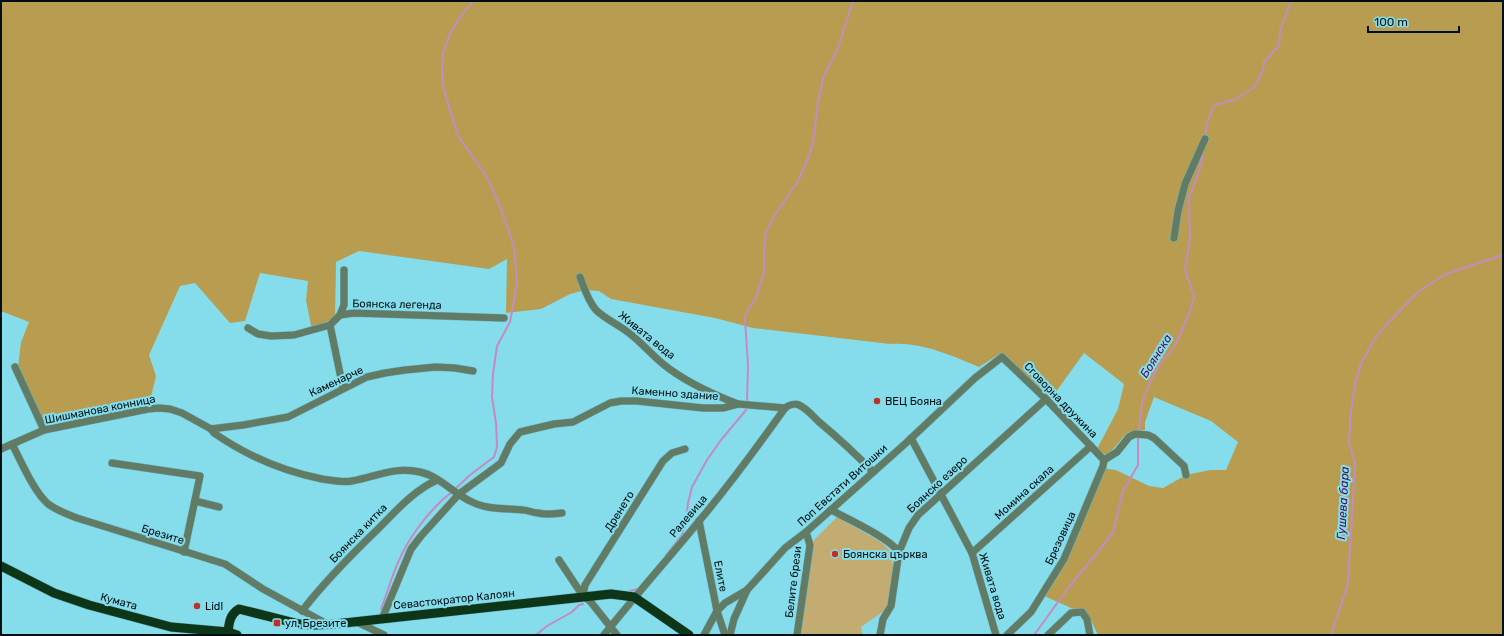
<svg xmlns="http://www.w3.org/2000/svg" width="1504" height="636" font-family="Rubik,sans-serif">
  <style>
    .green { fill: #c2ac71 }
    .forest { fill: #b89d51 }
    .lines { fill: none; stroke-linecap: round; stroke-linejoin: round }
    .stream { stroke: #c58bc0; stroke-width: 2 }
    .minor-casing { stroke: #6db8c5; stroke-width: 8 }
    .major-casing { stroke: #6db8c5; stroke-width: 10 }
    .minor { stroke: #617b65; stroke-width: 7 }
    .major { stroke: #0d3619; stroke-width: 9 }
    .poi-dot { fill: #be3124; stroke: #85ddec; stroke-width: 1.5 }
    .labels { text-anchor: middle; stroke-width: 4; stroke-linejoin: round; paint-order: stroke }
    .street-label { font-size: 11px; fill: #000f12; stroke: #85ddec }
    .poi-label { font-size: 11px; fill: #000f12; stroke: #85ddec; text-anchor: start }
    .water-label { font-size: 12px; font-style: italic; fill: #520a50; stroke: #85ddec }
  </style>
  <rect width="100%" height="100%" fill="#85ddec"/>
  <!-- green -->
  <polygon class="green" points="837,517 881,542 889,550 894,569 888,608 861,627 862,633 865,635 800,635 814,540"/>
  <!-- forest -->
  <path class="forest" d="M 1,1 L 1503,1 L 1503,635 L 1098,635 L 1089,616 L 1042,595 L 1064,559 L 1103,466 L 1108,469 L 1116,470 L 1149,486 L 1163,488 L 1186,475 L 1210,470 L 1226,470 L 1238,442 L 1211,421 L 1154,397 L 1145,422 L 1145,430 L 1126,434 L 1107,456 L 1097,449 L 1118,409 L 1124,384 L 1084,353 L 1050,400 L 1006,356 L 998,355 L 979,367 C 950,355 922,342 890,344 L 753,328 L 715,318 L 611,299 L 599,291 L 585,290 L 570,294 L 541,309 L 506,313 L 507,259 L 489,269 L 359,251 L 336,262 L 335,317 L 312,330 L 306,300 L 308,281 L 260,273 L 245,321 L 230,323 L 195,283 L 180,286 L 149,355 L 156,376 L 148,409 L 44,430 L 18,367 L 21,342 L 29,322 L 1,311 Z"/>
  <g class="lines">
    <!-- stream -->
    <g class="stream">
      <polyline points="1205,138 1207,123 1214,105 1234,100 1255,87 1263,70 1264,62 1279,46 1280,31 1291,1"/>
      <polyline points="747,400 748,365 745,319 747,311 756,298 764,272 764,247 766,233 774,216 798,181 808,159 813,143 818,102 823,78 837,51 853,1"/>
      <polyline points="1139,432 1142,403 1149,384 1159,366 1176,344 1189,314 1194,297 1185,269 1190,239 1189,199 1200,168 1203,152"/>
      <polyline points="455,489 470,475 494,457 497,447 496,423 492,397 493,374 497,346 510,322 517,283 514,247 501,209 487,177 458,136 444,90 442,73 443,53 449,36 458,20 473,1"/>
      <polyline points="666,555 682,535 686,522 688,503 692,487 707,460 721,440 746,410"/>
      <polyline points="630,591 638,589"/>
      <path d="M 381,609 C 388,591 393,571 402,554 C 412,533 433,506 452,492"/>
      <polyline points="536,635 547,626 572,612 579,605 583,604"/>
      <polyline points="1034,635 1069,587 1113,533 1123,491 1138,465 1138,437"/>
      <polyline points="1331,635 1348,583 1355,464 1349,442 1351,409 1355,385 1361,363 1374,340 1386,325 1418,292 1446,274 1503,255"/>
    </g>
    <!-- minor casing -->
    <g class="minor-casing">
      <g id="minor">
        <polyline points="1174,238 1178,211 1185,184 1205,139"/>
        <path d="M 580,277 C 584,288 588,301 596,310 C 605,319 619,325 629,333 C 641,342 651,354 663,364 C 685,382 712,394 738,404"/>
        <polyline points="340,315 344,305 344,270"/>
        <polyline points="330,325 343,388"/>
        <polyline points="248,328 258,334 271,336 294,335 330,325 340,315 354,313 504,318"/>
        <polyline points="15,367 44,430"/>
        <polyline points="211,429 243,425 288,417 367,377 385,373 405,370 436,367 455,368 473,371"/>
        <polyline points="911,438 972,553 996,635"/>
        <path d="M 12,444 C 21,461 33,490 47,503 C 55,510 67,514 77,518 L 225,564 L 263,589 L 327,624"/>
        <path d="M 1,449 L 44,430 L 148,409 L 159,408 L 170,409 L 182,413 L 211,429 L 214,433 C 247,456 282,471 322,479 C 331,480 342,483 352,481 C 376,477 394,466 420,472 C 439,476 453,493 470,501 C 486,510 506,508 523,510 C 528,510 533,513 538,513 C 546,515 554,514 562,513"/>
        <polyline points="1104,460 1117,452 1129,437 1135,434 1148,435 1154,438 1184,466 1186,475"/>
        <polyline points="112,463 200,476 184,552"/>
        <polyline points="195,501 219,507"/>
        <path d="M 831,510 C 848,519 889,538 899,552"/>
        <polyline points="699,521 717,611 725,635"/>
        <polyline points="972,553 1091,446"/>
        <polyline points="559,560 583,596 590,601 617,635"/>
        <polyline points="583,596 585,585 663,461 672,453 685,449"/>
        <path d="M 302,611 C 325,581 352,554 379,528 C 397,510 413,491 437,480"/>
        <path d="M 382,619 L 411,549 L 421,536 L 459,494 L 501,463 L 510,444 L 520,432 L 554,424 L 573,422 L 610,403 L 621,401 L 637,401 L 703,408 L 723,408 L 738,404 L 785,408 C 789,405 795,403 799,405 C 806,408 813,416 818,421 C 837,437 856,454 873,472"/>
        <polyline points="357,622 384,635"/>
        <path d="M 604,635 C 635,596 668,559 700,520 C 730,484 758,446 785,408"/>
        <polyline points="704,635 717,611 725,603 747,590 785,548 806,532 906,443 975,378 1002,357 1046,399 1104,460"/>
        <polyline points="730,635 734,619 747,590"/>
        <polyline points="797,635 810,545 806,532"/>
        <polyline points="880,635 883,619 891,606 899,552 909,528 918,515 1046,399"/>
        <polyline points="1007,635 1031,612 1064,559 1103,466 1104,460"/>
        <polyline points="1048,635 1071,613 1082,612 1087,619 1090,635"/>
      </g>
    </g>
    <!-- major casing -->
    <g class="major-casing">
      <g id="major">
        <polyline points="1,566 54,593 89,605 171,627 228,632 237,635"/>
        <path d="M 228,632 C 229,623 230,614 239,609 L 299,624 L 314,625 L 335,624 L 611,594 L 634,597 L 689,635"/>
      </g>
    </g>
    <!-- minor -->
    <use href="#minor" class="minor"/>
    <!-- major -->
    <use href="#major" class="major"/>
  </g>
  <!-- markers -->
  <g class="poi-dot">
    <circle cx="877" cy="401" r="4"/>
    <circle cx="835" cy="554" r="4"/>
    <circle cx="197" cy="606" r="4"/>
    <rect x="273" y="619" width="8" height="8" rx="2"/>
  </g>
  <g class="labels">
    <!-- street labels -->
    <g class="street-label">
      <text transform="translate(397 304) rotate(1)" y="4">Боянска легенда</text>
      <text transform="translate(647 335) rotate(39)" y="4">Живата вода</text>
      <text transform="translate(336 381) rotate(-25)" y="4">Каменарче</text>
      <text transform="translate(675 393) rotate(4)" y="4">Каменно здание</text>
      <text transform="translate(1061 400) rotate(46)" y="4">Сговорна дружина</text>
      <text transform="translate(100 409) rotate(-11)" y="4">Шишманова конница</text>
      <text transform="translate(937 484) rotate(-43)" y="4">Боянско езеро</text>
      <text transform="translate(842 485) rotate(-42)" y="4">Поп Евстати Витошки</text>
      <text transform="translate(1024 492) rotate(-42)" y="4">Момина скала</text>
      <text transform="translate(619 511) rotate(-58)" y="4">Дренето</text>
      <text transform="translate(688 516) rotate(-50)" y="4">Ралевица</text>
      <text transform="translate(358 533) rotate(-46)" y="4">Боянска китка</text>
      <text transform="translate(163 534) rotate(17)" y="4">Брезите</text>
      <text transform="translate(1060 538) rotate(-65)" y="4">Брезовица</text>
      <text transform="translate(721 576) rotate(79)" y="4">Елите</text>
      <text transform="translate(793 582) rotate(-83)" y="4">Белите брези</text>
      <text transform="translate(993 586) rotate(73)" y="4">Живата вода</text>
      <text transform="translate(454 599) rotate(-6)" y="4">Севастократор Калоян</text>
      <text transform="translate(119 601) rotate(15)" y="4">Кумата</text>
    </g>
    <!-- poi labels -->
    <g class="poi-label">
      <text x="885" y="405">ВЕЦ Бояна</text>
      <text x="843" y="558">Боянска църква</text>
      <text x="205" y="610">Lidl</text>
      <text x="285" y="627">ул. Брезите</text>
    </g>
    <!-- water labels -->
    <g class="water-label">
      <text transform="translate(1156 356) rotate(-58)" y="4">Боянска</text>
      <text transform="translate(1343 503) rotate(-87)" y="4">Гушева бара</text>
    </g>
  </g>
  <!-- border -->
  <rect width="1504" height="636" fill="none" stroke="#000f12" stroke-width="4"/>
  <!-- scale -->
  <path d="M1368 26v6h91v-6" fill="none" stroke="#000f12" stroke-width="2"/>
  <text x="1374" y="26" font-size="12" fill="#000f12" stroke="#85ddec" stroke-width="3" paint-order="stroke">100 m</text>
</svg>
